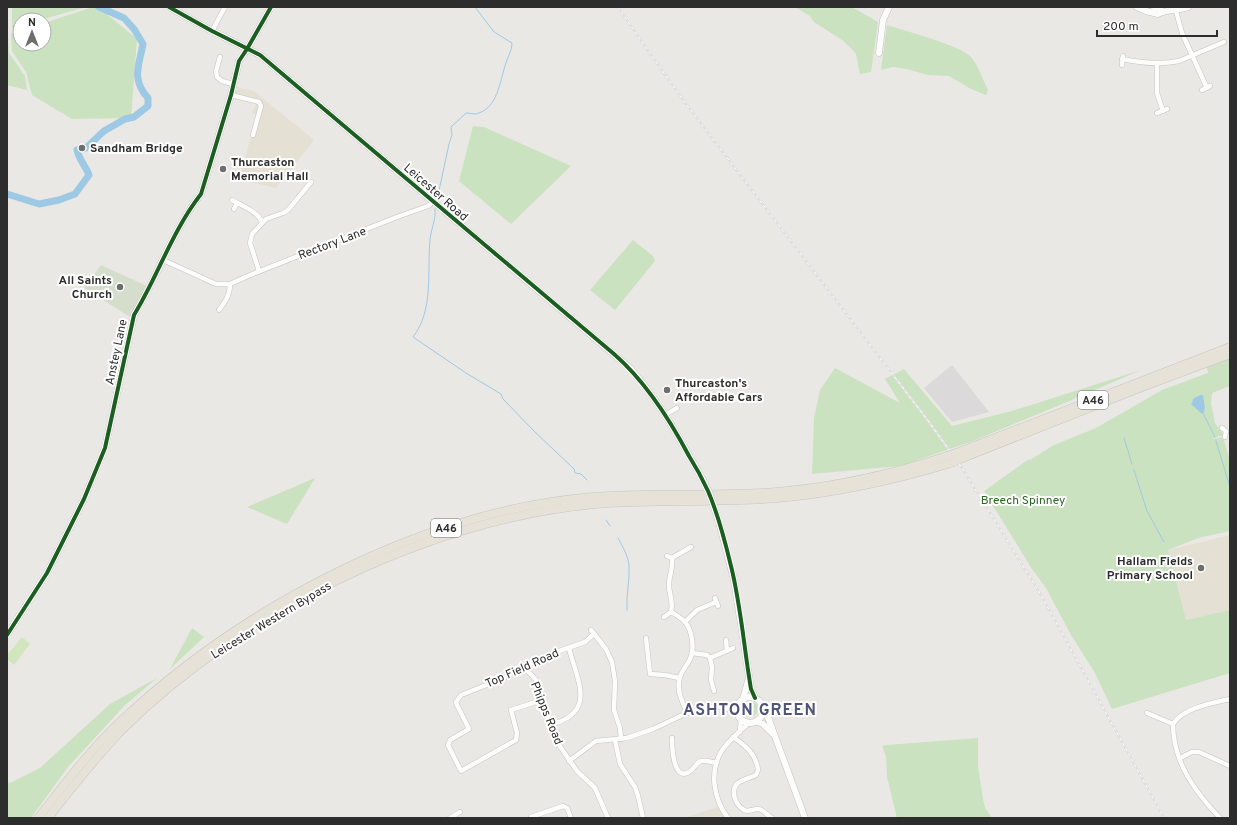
<svg xmlns="http://www.w3.org/2000/svg" width="1237" height="825" font-family="Overpass,sans-serif">
  <style>
    .industrial { fill: #dbd9da }
    .education { fill: #e4e0d3 }
    .green { fill: #cae2c0 }
    .cemetery { fill: #d5decc }
    .pitch { fill: #d2e6be }
    .water { fill: #9ec9e5 }
    .lines { fill: none; stroke-linecap: round; stroke-linejoin: round }
    .stream { stroke: #9ec9e5; stroke-width: 1 }
    .river { stroke: #9ec9e5; stroke-width: 7 }
    .minor-casing { stroke: #c4c4c3; stroke-width: 5.5 }
    .tertiary-casing { stroke: #c4c4c3; stroke-width: 7 }
    .trunk-casing { stroke: #c6c5c3; stroke-width: 9 }
    .minor { stroke: #fcfcfb; stroke-width: 4.5 }
    .tertiary { stroke: #fcfcfb; stroke-width: 6 }
    .trunk { stroke: #e6e2d7; stroke-width: 8 }
    .rail-casing { stroke: #dfdfe0; stroke-width: 2.5 }
    .rail { stroke: #fff; stroke-width: 1; stroke-dasharray: 3; stroke-linecap: butt }
    .tertiary-bridge-casing { stroke: #c4c4c3; stroke-width: 7; stroke-linecap: butt }
    .trunk-bridge-casing { stroke: #c6c5c3; stroke-width: 9; stroke-linecap: butt }
    .tertiary-bridge { stroke: #fcfcfb; stroke-width: 6 }
    .trunk-bridge { stroke: #e6e2d7; stroke-width: 8 }
    .cycleway-casing { stroke: #fff; stroke-width: 6 }
    .cycleway { stroke: #1b5e20; stroke-width: 4 }
    .poi-dot { fill: #6f6e6d; stroke: #fff; stroke-width: 1.5 }
    .labels { text-anchor: middle; stroke-width: 4; stroke-linejoin: round; paint-order: stroke }
    .shield { fill: #fff; stroke: #6c6c6c; stroke-width: 1 }
    .shield-label { font-size: 11px; font-weight: bold; fill: #2d2d2d }
    .poi-label { font-size: 12px; font-weight: bold; fill: #2d2d2d; stroke: #fff; text-anchor: start }
    .street-label { font-size: 12px; fill: #2d2d2d; stroke: #fff }
    .park-label { font-size: 12px; fill: #276522; stroke: #fff }
    .district-label { font-size: 16px; font-weight: bold; letter-spacing: 1px; fill: #50537a; stroke: #fff }
  </style>
  <rect width="100%" height="100%" fill="#eae8e4"/>
  <!-- industrial -->
  <polygon class="industrial" points="952,365 989,412 952,422 924,388"/>
  <!-- education -->
  <g class="education">
    <polygon points="236,87 254,91 314,140 276,188 239,179 257,115 252,113 256,104 234,98"/>
    <polygon points="1230,535 1230,610 1186,620 1168,550"/>
    <polygon points="718,807 726,818 684,818"/>
  </g>
  <!-- green -->
  <g class="green">
    <polygon points="12,7 86,7 40,20 20,20 20,25 12,28"/>
    <polygon points="93,7 98,7 137,39 131,118 72,119 32,95 26,72 12,51 11,34 20,31 20,44 44,44 44,23"/>
    <polygon points="795,7 852,7 878,22 871,72 860,74 856,54 852,49 842,40 814,22 810,16"/>
    <path d="M 887,25 C 905,31 960,45 971,57 C 979,66 982,79 988,90 L 986,95 L 971,89 L 949,76 L 928,75 L 907,69 L 893,67 L 881,70 Z"/>
    <polygon points="7,26 9,53 25,76 27,90 7,85"/>
    <polygon points="473,126 484,127 571,166 511,224 459,181"/>
    <polygon points="633,240 653,256 655,261 615,310 590,290"/>
    <polygon points="1230,358 1230,386 1212,393 1211,404 1215,423 1223,434 1223,435 1214,438 1214,439 1223,437 1230,461 1230,531 1198,538 1168,550 1186,620 1230,610 1230,673 1112,709 1095,673 1071,635 1046,588 1032,569 984,491 1029,459 1030,460 1054,445 1096,428 1162,390 1208,373 1207,366"/>
    <polygon points="835,368 900,403 885,379 904,369 952,426 1012,411 1141,370 1067,402 973,441 900,466 812,474 814,418 820,390"/>
    <polygon points="315,478 287,524 247,507"/>
    <polygon points="192,628 204,637 170,669"/>
    <polygon points="157,678 125,705 68,767 31,818 7,818 7,782 10,783 40,768 110,704"/>
    <circle cx="750" cy="709" r="8"/>
    <polygon points="978,738 978,767 983,799 985,808 992,818 897,818 887,777 886,757 882,746 887,745"/>
  </g>
  <!-- cemetery -->
  <polygon class="cemetery" points="101,265 147,286 130,317 84,288"/>
  <!-- pitch -->
  <polygon class="pitch" points="22,637 30,644 14,665 7,659 7,655"/>
  <!-- water -->
  <polygon class="water" points="1200,395 1203,395 1205,408 1204,412 1202,414 1191,404 1192,403 1193,399"/>
  <g class="lines">
    <!-- stream -->
    <g class="stream">
      <path d="M 437,200 L 449,144 L 452,135 L 451,127 L 466,113 C 471,113 475,115 479,113 C 497,107 500,82 505,66 C 507,58 512,51 512,43 L 494,32 L 475,7"/>
      <path d="M 435,209 C 436,220 431,229 430,240 C 427,271 434,310 413,337 L 466,373 L 501,394 L 503,399 L 534,431 L 574,469 L 575,473 L 581,474 L 587,480"/>
      <polyline points="1203,413 1215,437"/>
      <polyline points="1124,438 1132,464"/>
      <polyline points="1216,441 1230,487"/>
      <polyline points="1134,470 1147,511 1164,542"/>
      <polyline points="606,520 610,526"/>
      <path d="M 618,538 C 622,546 628,555 629,565 C 630,580 626,594 627,610"/>
    </g>
    <!-- river -->
    <path class="river" d="M 7,194 L 39,204 L 59,200 L 75,194 L 89,175 C 86,166 79,160 77,150 L 86,148 L 104,131 L 125,119 L 134,117 L 148,106 L 148,98 C 131,79 139,66 143,44 L 134,29 L 124,18 L 99,7"/>
    <!-- minor casing -->
    <g class="minor-casing">
      <g id="minor">
        <polyline points="1176,11 1182,33 1207,88"/>
        <polyline points="212,31 225,7"/>
        <polyline points="220,57 216,71 217,77 222,81 233,84"/>
        <path d="M 1122,59 C 1141,63 1160,65 1179,61 L 1224,42"/>
        <polyline points="1157,63 1157,93 1163,111"/>
        <polyline points="1122,65 1123,56"/>
        <polyline points="1202,90 1210,86"/>
        <polyline points="231,95 259,102 261,106 253,135"/>
        <polyline points="1157,113 1167,109"/>
        <path d="M 232,200 C 242,206 257,211 262,222"/>
        <polyline points="234,209 237,203"/>
        <polyline points="163,260 216,284 230,284 250,275 397,217 428,206 433,202"/>
        <polyline points="259,271 250,243 252,234 266,219 283,213 288,210 311,182"/>
        <path d="M 219,310 C 225,302 230,295 230,284"/>
        <polyline points="665,415 677,408"/>
        <polyline points="1222,428 1226,431 1225,437"/>
        <path d="M 667,556 L 672,558 C 673,567 670,574 669,583 C 668,594 674,599 671,612 C 676,615 682,618 686,623 C 692,632 695,648 690,659 C 687,666 680,672 679,681 C 677,692 683,703 687,713"/>
        <polyline points="672,558 691,547"/>
        <polyline points="715,598 718,606"/>
        <polyline points="664,617 671,612"/>
        <polyline points="685,622 697,610 716,602"/>
        <polyline points="591,630 606,649 612,662 615,681 614,710 620,728 621,739"/>
        <polyline points="646,638 650,674 665,675 679,678"/>
        <polyline points="726,640 727,651"/>
        <polyline points="692,653 707,655 710,658 712,667 711,680 714,691"/>
        <polyline points="710,658 733,648"/>
        <polyline points="524,667 536,680 550,725 559,745 577,771 595,788 608,818"/>
        <polyline points="542,700 511,710 517,733 516,740 461,771 448,745 450,740 469,729 457,705 456,702 461,695 504,678 539,658 585,642 594,634"/>
        <polyline points="724,707 738,714"/>
        <path d="M 1147,713 L 1173,724 C 1173,762 1195,792 1220,818"/>
        <path d="M 1173,724 C 1183,708 1212,703 1230,699"/>
        <path d="M 550,725 C 598,712 577,681 569,648"/>
        <polyline points="740,732 741,719"/>
        <path d="M 733,737 C 746,746 756,754 758,770 L 756,775 C 750,778 743,779 738,783 C 730,790 735,805 744,810 C 749,813 754,808 759,809 C 764,810 768,816 772,818"/>
        <path d="M 672,738 C 672,746 673,782 689,772 C 694,770 695,763 701,761 C 706,760 712,762 716,763"/>
        <polyline points="615,740 620,764 635,787 638,796 643,818"/>
        <polyline points="1180,758 1192,752 1199,752 1230,766"/>
        <polyline points="569,761 596,741 627,738 653,729 687,713 713,707 732,706 739,704"/>
        <polyline points="531,817 563,806 567,808 571,818"/>
        <polyline points="450,818 460,812"/>
        <path d="M 728,818 C 714,800 709,773 721,752 C 728,740 740,732 749,723"/>
      </g>
    </g>
    <!-- tertiary casing -->
    <g class="tertiary-casing">
      <g id="tertiary">
        <path d="M 169,7 L 212,31 L 260,55 L 630,368 C 660,402 681,441 703,480"/>
        <path d="M 1137,7 L 1146,11 L 1158,14 C 1166,9 1178,11 1188,7"/>
        <polyline points="1154,7 1162,11"/>
        <polyline points="879,53 883,20 889,7"/>
        <polyline points="720,526 734,580 751,689 755,698"/>
        <path d="M 7,635 L 47,573 L 84,499 L 105,448 L 134,315 C 158,276 172,231 201,194 L 231,95 L 239,61 L 247,49 L 271,7"/>
        <circle cx="750" cy="710" r="13"/>
        <polyline points="743,699 748,681"/>
        <polyline points="763,707 769,720 805,818"/>
        <polyline points="756,721 763,724 773,734"/>
      </g>
    </g>
    <!-- trunk casing -->
    <g class="trunk-casing">
      <g id="trunk">
        <polyline points="956,453 1230,347"/>
        <polyline points="960,459 1142,387 1230,354"/>
        <path d="M 38,818 C 64,785 90,750 121,721 C 244,606 423,511 593,497 C 649,493 706,496 762,493 C 825,489 887,476 947,456"/>
        <path d="M 48,818 C 72,787 96,757 123,729 C 242,611 429,520 595,504 C 656,499 717,503 778,498 C 837,493 895,480 951,463"/>
      </g>
    </g>
    <!-- minor -->
    <use href="#minor" class="minor"/>
    <!-- tertiary -->
    <use href="#tertiary" class="tertiary"/>
    <!-- trunk -->
    <use href="#trunk" class="trunk"/>
    <!-- rail casing -->
    <g class="rail-casing">
      <polyline id="rail" points="618,7 639,38 686,104 929,422 962,468 1041,595 1164,818"/>
    </g>
    <!-- rail -->
    <use href="#rail" class="rail"/>
    <!-- tertiary-bridge casing -->
    <g class="tertiary-bridge-casing">
      <polyline id="tertiary-bridge" points="703,480 709,492 720,526"/>
    </g>
    <!-- trunk-bridge casing -->
    <g class="trunk-bridge-casing">
      <g id="trunk-bridge">
        <polyline points="947,456 956,453"/>
        <polyline points="951,463 960,459"/>
      </g>
    </g>
    <!-- tertiary-bridge -->
    <use href="#tertiary-bridge" class="tertiary-bridge"/>
    <!-- trunk-bridge -->
    <use href="#trunk-bridge" class="trunk-bridge"/>
    <!-- cycleway casing -->
    <g class="cycleway-casing">
      <g id="cycleway">
        <path d="M 169,7 L 212,31 L 260,55 L 614,354 C 646,382 669,418 689,456 C 696,467 702,478 708,491 C 718,514 725,541 731,566 C 741,606 744,648 751,689 L 755,698"/>
        <path d="M 7,635 L 47,573 L 84,499 L 105,448 L 134,315 C 158,276 172,231 201,194 L 231,95 L 239,61 L 247,49 L 271,7"/>
      </g>
    </g>
    <!-- cycleway -->
    <use href="#cycleway" class="cycleway"/>
  </g>
  <!-- markers -->
  <g class="poi-dot">
    <circle cx="82" cy="148" r="4"/>
    <circle cx="223" cy="169" r="4"/>
    <circle cx="120" cy="287" r="4"/>
    <circle cx="667" cy="390" r="4"/>
    <circle cx="1201" cy="568" r="4"/>
  </g>
  <g class="labels">
    <!-- shield labels -->
    <g class="shield">
      <rect x="1078" y="391" width="30" height="18" rx="3"/>
      <rect x="431" y="519" width="30" height="18" rx="3"/>
    </g>
    <g class="shield-label">
      <text x="1093" y="404">A46</text>
      <text x="446" y="532">A46</text>
    </g>
    <!-- poi labels -->
    <g class="poi-label">
      <text x="90" y="152">Sandham Bridge</text>
      <text x="231" y="166">Thurcaston<tspan x="231" dy="14">Memorial Hall</tspan></text>
      <text x="112" y="284" text-anchor="end">All Saints<tspan x="112" dy="14">Church</tspan></text>
      <text x="675" y="387">Thurcaston's<tspan x="675" dy="14">Affordable Cars</tspan></text>
      <text x="1193" y="565" text-anchor="end">Hallam Fields<tspan x="1193" dy="14">Primary School</tspan></text>
    </g>
    <!-- street labels -->
    <g class="street-label">
      <text transform="translate(436 192) rotate(41)" y="4">Leicester Road</text>
      <text transform="translate(332 243) rotate(-21)" y="4">Rectory Lane</text>
      <text transform="translate(116 352) rotate(-78)" y="4">Anstey Lane</text>
      <text transform="translate(271 620) rotate(-31)" y="4">Leicester Western Bypass</text>
      <text transform="translate(522 668) rotate(-24)" y="4">Top Field Road</text>
      <text transform="translate(547 713) rotate(68)" y="4">Phipps Road</text>
    </g>
    <!-- park labels -->
    <g class="park-label">
      <text x="1023" y="504">Breech Spinney</text>
    </g>
    <!-- district labels -->
    <g class="district-label">
      <text x="750" y="715">ASHTON GREEN</text>
    </g>
  </g>
  <!-- border -->
  <rect width="1237" height="825" fill="none" stroke="#2d2d2d" stroke-width="16"/>
  <!-- north arrow -->
  <g transform="translate(32 32)"><circle r="19" fill="#ffffff" stroke="#ababab"/>
  <path d="M0-3L7 15L0 10L-7 15Z" fill="#6f6e6d"/>
  <text y="-6" font-size="11" font-weight="bold" text-anchor="middle" fill="#2d2d2d">N</text>
  </g>
  <!-- scale -->
  <path d="M1097 30v6h120v-6" fill="none" stroke="#2d2d2d" stroke-width="2"/>
  <text x="1103" y="30" font-size="12" fill="#2d2d2d" stroke="#ffffff" stroke-width="3" paint-order="stroke">200 m</text>
</svg>
